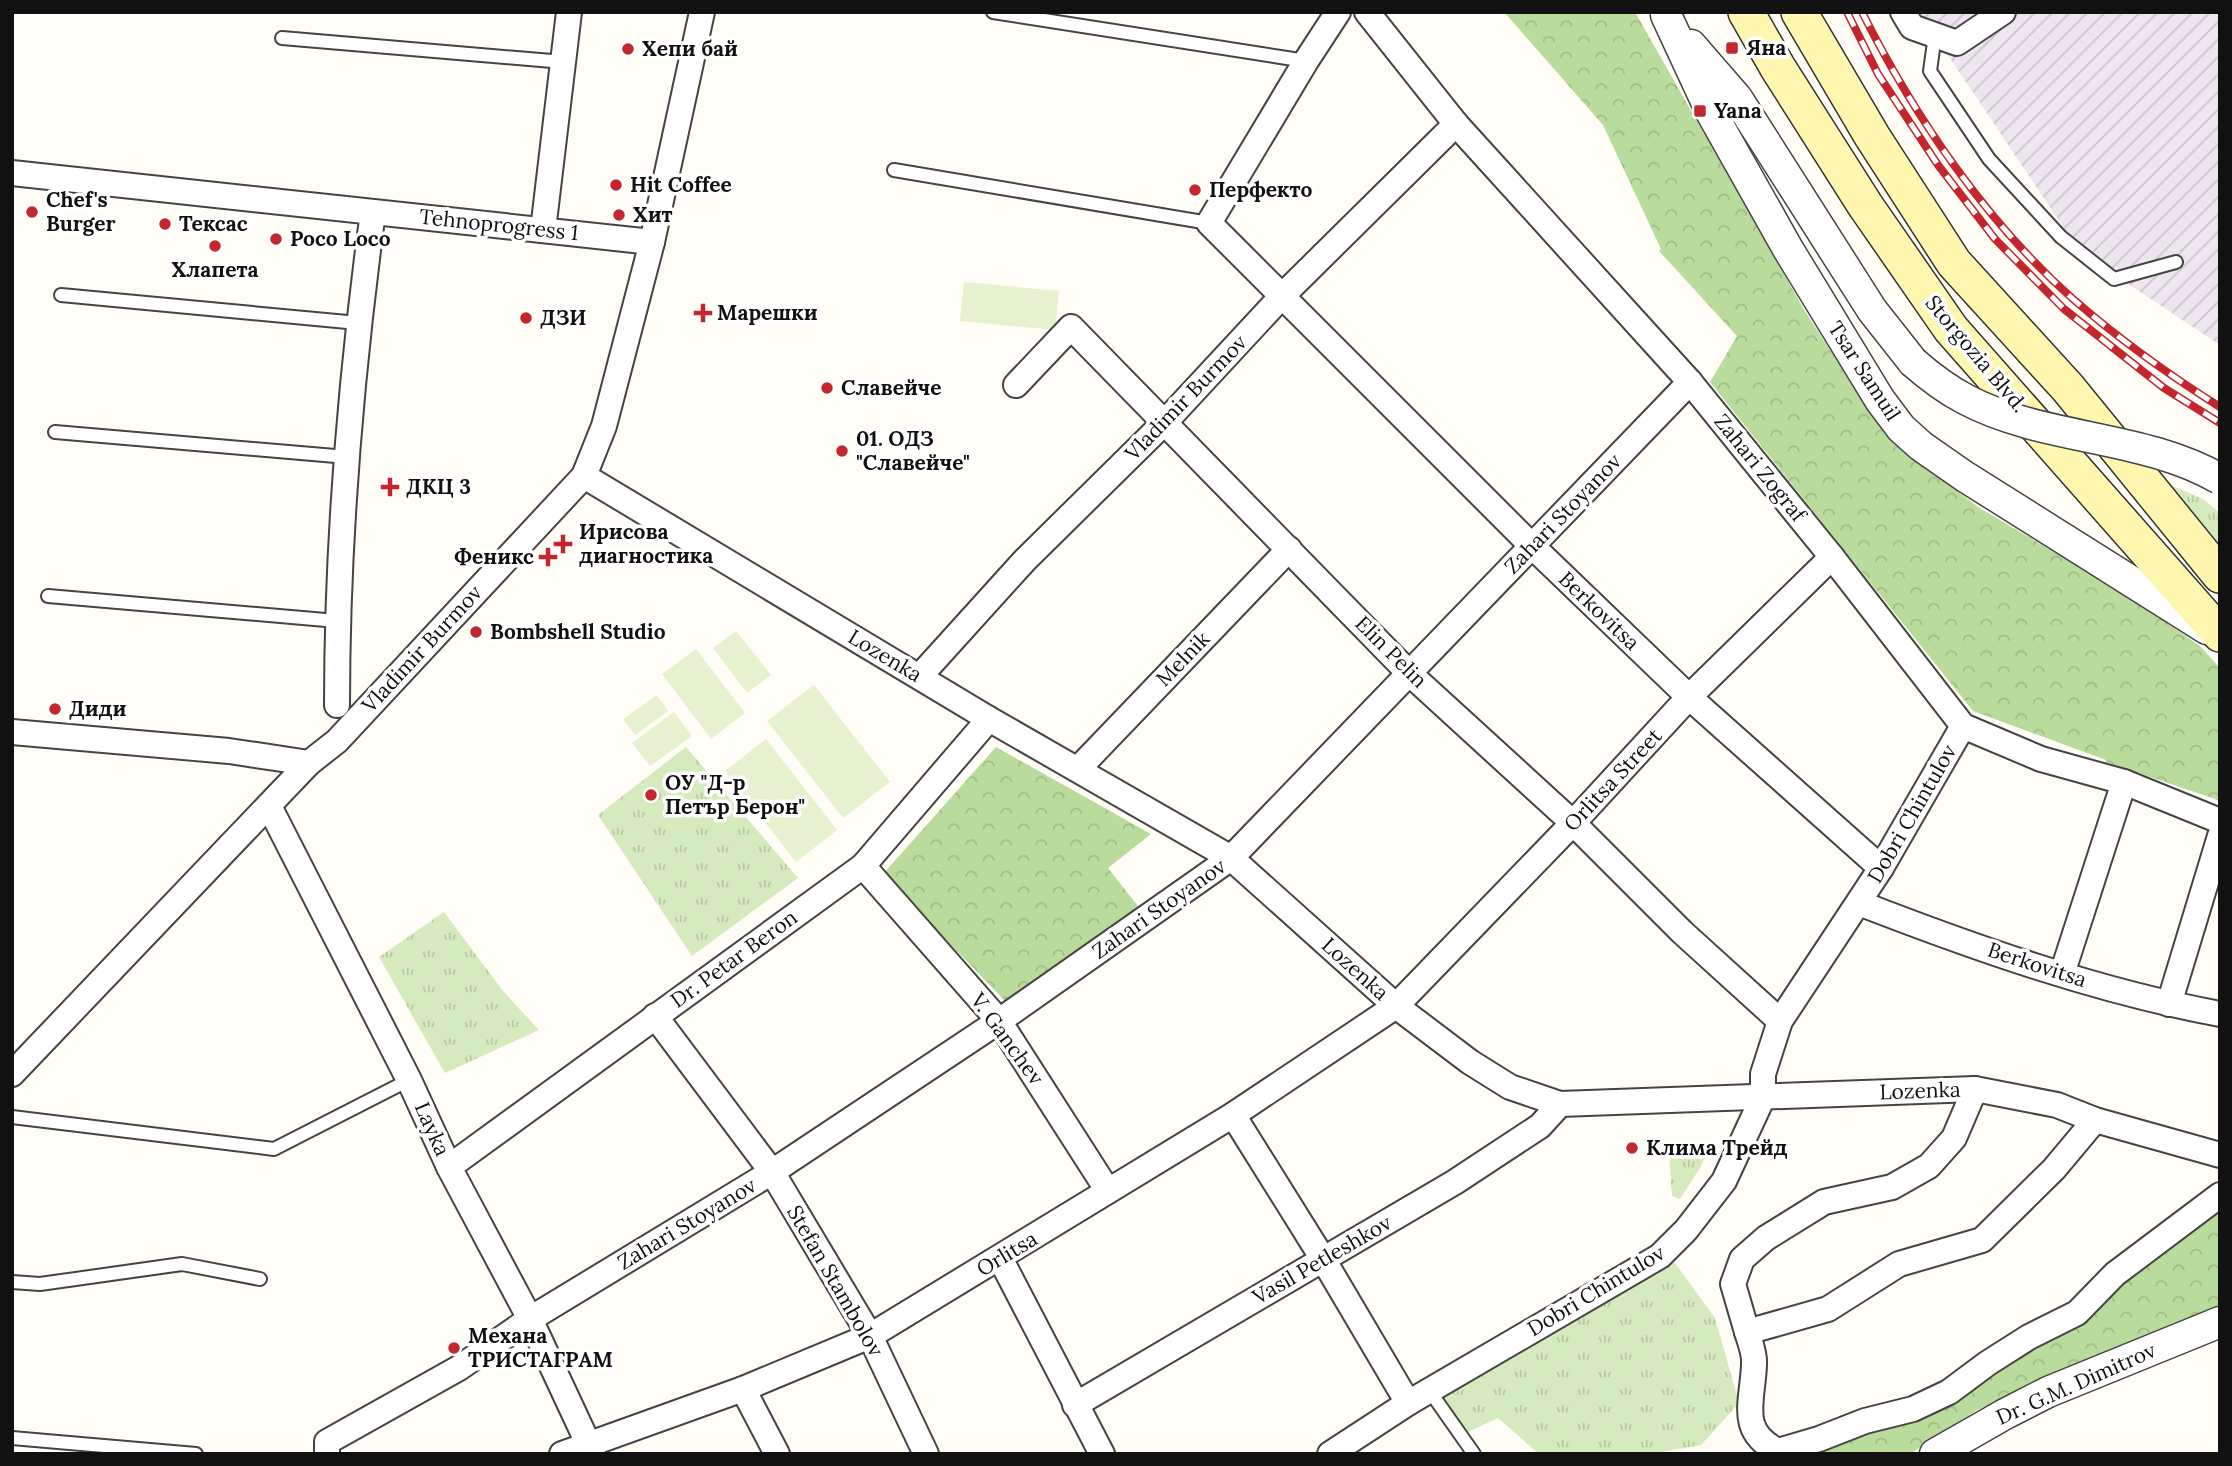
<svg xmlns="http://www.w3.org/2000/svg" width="2232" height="1466" font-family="Lora,serif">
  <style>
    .industrial { fill: url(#industrial-furrows) }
    .grass { fill: url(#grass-tufts) }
    .forest { fill: url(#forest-crowns) }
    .pitch { fill: #e6f2cf }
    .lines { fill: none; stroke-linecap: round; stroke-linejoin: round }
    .service-casing { stroke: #444; stroke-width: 16 }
    .minor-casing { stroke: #444; stroke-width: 28 }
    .tertiary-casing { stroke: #444; stroke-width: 33 }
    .secondary-casing { stroke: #333; stroke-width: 38 }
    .service { stroke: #fff; stroke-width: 12 }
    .minor { stroke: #fff; stroke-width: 24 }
    .tertiary { stroke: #fff; stroke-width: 30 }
    .secondary { stroke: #fff6b0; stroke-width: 35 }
    .rail-casing { stroke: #c4262e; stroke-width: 8 }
    .rail { stroke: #fff; stroke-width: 5; stroke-dasharray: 16; stroke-linecap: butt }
    .tertiary-bridge-casing { stroke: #444; stroke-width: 33; stroke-linecap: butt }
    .tertiary-bridge { stroke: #fff; stroke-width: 30 }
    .poi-dot { fill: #c4262e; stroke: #fff; stroke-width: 2.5 }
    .labels { text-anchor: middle; stroke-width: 7; stroke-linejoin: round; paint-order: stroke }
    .poi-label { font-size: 21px; font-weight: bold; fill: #111; stroke: #fff; text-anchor: start }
    .street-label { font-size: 21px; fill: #111; stroke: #fff }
  </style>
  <defs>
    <pattern id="industrial-furrows" width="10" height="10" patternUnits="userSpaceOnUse" patternTransform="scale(1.75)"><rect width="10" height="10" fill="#eee6ef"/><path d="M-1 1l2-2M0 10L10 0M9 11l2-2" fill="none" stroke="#cbc4cc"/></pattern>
    <pattern id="grass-tufts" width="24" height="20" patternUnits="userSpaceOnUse" patternTransform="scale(1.75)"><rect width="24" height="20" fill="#d5ebbd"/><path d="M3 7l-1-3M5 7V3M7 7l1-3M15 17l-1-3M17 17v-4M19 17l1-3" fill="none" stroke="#b6c8a1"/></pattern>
    <pattern id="forest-crowns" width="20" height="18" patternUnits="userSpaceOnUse" patternTransform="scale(1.75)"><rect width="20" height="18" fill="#b9dc9c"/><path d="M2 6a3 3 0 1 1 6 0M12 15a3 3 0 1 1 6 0" fill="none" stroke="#9ebc85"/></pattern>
  </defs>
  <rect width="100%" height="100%" fill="#fffdf5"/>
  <!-- industrial -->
  <polygon class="industrial" points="1919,12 2220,12 2220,345 2080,252"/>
  <!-- grass -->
  <g class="grass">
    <polygon points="2166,483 2203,499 2220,513 2220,549"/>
    <polygon points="686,747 798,878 692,956 598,815"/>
    <polygon points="444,912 503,991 539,1030 445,1073 379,957"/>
    <polygon points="1708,1150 1700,1168 1680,1199 1672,1196 1669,1152"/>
    <polygon points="1672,1259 1715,1318 1739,1403 1701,1445 1650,1454 1539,1454 1498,1418 1466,1433 1443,1398 1455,1386"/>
  </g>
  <!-- forest -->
  <g class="forest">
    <polygon points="1635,12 1806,313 1886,436 1978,507 2127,595 2200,646 2220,668 2220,803 2215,799 2106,762 2106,760 1973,711 1710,382 1737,336 1659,251 1661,249 1603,125 1505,13"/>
    <polygon points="996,747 1151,834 1108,868 1141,910 1005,1001 883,874"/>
    <polygon points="2220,1207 2220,1311 2039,1382 1977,1410 1910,1454 1749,1454 1887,1422"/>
  </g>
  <!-- pitch -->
  <g class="pitch">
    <polygon points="964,282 1059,291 1055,330 960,321"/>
    <polygon points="736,631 771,675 747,693 713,648"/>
    <polygon points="696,649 745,713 711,739 662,674"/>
    <polygon points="814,685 890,782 843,818 767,721"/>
    <polygon points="657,695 668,711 635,735 623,719"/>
    <polygon points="674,712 692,736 650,766 632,743"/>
    <polygon points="766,739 837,830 796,862 725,771"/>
  </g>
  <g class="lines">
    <!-- service casing -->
    <g class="service-casing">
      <g id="service">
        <polyline points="993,12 1306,61"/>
        <polyline points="1935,35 1930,71 1989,159 2061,237 2114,279 2176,262"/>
        <polyline points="282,38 564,62"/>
        <polyline points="894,170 1209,223"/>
        <polyline points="61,295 358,323"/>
        <polyline points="55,432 347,457"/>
        <polyline points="48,596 337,621"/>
        <polyline points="12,1117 274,1149 409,1080"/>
        <polyline points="12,1282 40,1284 182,1264 260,1279"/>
        <polyline points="1429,1390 1474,1454"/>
        <polyline points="12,1438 196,1454"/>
      </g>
    </g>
    <!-- minor casing -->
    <g class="minor-casing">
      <g id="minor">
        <polyline points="1338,12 1306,61 1209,223 1532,546 1689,697 1881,868"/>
        <polyline points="1367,12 1456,124 1690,382 1832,557 1963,726 2041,759 2124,782 2220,821"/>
        <polyline points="1903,12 1912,27 1957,43 2003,12"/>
        <polyline points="12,173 652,242"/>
        <polyline points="543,230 569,12"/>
        <polyline points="1016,385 1071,327 1410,674 1573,823 1682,932 1780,1021"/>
        <polyline points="584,476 989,719 1231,858 1396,1006 1470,1062 1510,1087 1560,1104 1975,1089 2057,1105 2095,1120 2220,1155"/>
        <polyline points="920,676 1025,560 1166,421 1282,296 1456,124"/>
        <path d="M 337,705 C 337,540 351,375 373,212"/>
        <polyline points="12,732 229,751 309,763"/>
        <polyline points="1078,769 1289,549"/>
        <polyline points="269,806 409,1080 449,1167 530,1319 593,1454"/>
        <polyline points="863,866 999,1021 1108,1191"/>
        <path d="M 1859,903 C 1975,948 2097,991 2220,1014"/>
        <polyline points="2062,974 2124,782"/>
        <polyline points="2169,1004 2220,836"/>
        <polyline points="655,1016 772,1172 870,1336 926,1454"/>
        <polyline points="12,1074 309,763 337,741 584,476 604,426 652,242 702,12"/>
        <polyline points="1233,1115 1323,1259 1408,1403"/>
        <path d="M 2095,1120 L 2054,1169 L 1982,1240 L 1899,1264 L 1828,1309 L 1747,1332 C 1750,1342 1755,1354 1754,1364 C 1753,1401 1737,1431 1778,1451 L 1819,1439 L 1865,1421 L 1913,1409 L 1949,1392 L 1988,1363 L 2029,1337 L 2077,1313 L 2115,1274 L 2220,1195"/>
        <polyline points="449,1167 863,866 989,719"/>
        <polyline points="1000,1258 1102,1454"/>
        <polyline points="1747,1332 1733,1284 1742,1259 1766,1238 1824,1202 1892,1187 1929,1166 1954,1138 1975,1089"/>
        <polyline points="743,1389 777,1454"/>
        <polyline points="1075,1405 1455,1182 1540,1126 1560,1104"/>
        <polyline points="327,1454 327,1442 459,1368 530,1319 772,1172 999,1021 1231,858 1690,382"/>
        <polyline points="562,1454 743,1389 870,1336 1233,1115 1396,1006 1573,823 1689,697 1832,557"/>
        <polyline points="1330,1454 1408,1403 1660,1256 1686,1230 1724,1181 1763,1097 1763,1074 1780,1021 1881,868 1963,726"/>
      </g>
    </g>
    <!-- tertiary casing -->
    <g class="tertiary-casing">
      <g id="tertiary">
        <polyline points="1666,15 1712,114 1788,249 1880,400 1901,428 1921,446 1964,476 2207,629"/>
        <polyline points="1691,45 1737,98 1872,310 1913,362"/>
        <polyline points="1935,1454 2005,1414 2048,1392 2220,1322"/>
      </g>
    </g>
    <!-- secondary casing -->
    <g class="secondary-casing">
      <g id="secondary">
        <polyline points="1746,12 1778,68 1865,205 1951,329 2220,634"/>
        <polyline points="1799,12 1872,136 1954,263 2068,388 2220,575"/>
      </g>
    </g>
    <!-- service -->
    <use href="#service" class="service"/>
    <!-- minor -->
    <use href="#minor" class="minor"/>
    <!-- tertiary -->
    <use href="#tertiary" class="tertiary"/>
    <!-- secondary -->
    <use href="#secondary" class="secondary"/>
    <!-- rail casing -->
    <g class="rail-casing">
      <g id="rail">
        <polyline points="1847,12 1878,74 1938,165 1995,239 2064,309 2164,388 2220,423"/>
        <path d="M 1862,12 C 1914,116 1986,222 2073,299 C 2119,339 2169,375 2220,407"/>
      </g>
    </g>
    <!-- rail -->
    <use href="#rail" class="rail"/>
    <!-- tertiary-bridge casing -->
    <g class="tertiary-bridge-casing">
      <path id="tertiary-bridge" d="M 1913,362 C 1929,376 1946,389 1965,399 C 2044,441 2142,434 2220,479"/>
    </g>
    <!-- tertiary-bridge -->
    <use href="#tertiary-bridge" class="tertiary-bridge"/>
  </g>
  <!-- markers -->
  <g class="poi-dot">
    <rect x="1725" y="41" width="14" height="14" rx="3.5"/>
    <circle cx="628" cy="49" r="7"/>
    <rect x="1693" y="104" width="14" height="14" rx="3.5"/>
    <circle cx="616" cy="185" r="7"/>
    <circle cx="1195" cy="190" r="7"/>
    <circle cx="32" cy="212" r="7"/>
    <circle cx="619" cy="215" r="7"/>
    <circle cx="165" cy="224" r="7"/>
    <circle cx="276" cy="239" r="7"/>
    <circle cx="215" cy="246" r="7"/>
    <path d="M699.5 302.5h7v7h7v7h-7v7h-7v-7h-7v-7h7z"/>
    <circle cx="526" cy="318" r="7"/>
    <circle cx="827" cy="388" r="7"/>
    <circle cx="842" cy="451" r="7"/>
    <path d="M386.5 476.5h7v7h7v7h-7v7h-7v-7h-7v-7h7z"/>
    <path d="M559.5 533.5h7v7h7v7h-7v7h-7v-7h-7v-7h7z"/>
    <path d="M544.5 546.5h7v7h7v7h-7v7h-7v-7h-7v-7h7z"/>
    <circle cx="476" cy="632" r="7"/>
    <circle cx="55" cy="709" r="7"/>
    <circle cx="651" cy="795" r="7"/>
    <circle cx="1632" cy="1148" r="7"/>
    <circle cx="454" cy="1348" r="7"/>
  </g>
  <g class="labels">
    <!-- poi labels -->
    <g class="poi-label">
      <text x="1746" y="55">Яна</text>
      <text x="642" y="56">Хепи бай</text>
      <text x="1714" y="118">Yana</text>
      <text x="630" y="192">Hit Coffee</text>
      <text x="1209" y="197">Перфекто</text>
      <text x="46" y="207">Chef's<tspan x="46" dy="24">Burger</tspan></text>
      <text x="633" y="222">Хит</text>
      <text x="179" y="231">Тексас</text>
      <text x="290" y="246">Poco Loco</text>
      <text x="215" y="277" text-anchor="middle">Хлапета</text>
      <text x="717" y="320">Марешки</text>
      <text x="540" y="325">ДЗИ</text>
      <text x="841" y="395">Славейче</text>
      <text x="856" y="446">01. ОДЗ<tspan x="856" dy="24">"Славейче"</tspan></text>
      <text x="406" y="494">ДКЦ 3</text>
      <text x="579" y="539">Ирисова<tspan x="579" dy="24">диагностика</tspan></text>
      <text x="534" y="564" text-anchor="end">Феникс</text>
      <text x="490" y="639">Bombshell Studio</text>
      <text x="69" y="716">Диди</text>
      <text x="665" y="790">ОУ "Д-р<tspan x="665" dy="24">Петър Берон"</tspan></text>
      <text x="1646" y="1155">Клима Трейд</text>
      <text x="468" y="1343">Механа<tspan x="468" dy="24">ТРИСТАГРАМ</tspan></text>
    </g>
    <!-- street labels -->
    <g class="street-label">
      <text transform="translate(499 225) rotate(6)" y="7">Tehnoprogress 1</text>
      <text transform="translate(1976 354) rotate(50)" y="7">Storgozia Blvd.</text>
      <text transform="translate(1864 371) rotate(57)" y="7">Tsar Samuil</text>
      <text transform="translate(1186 398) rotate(-46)" y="7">Vladimir Burmov</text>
      <text transform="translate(1760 468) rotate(51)" y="7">Zahari Zograf</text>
      <text transform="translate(1563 514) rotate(-46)" y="7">Zahari Stoyanov</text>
      <text transform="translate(1599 611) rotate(44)" y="7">Berkovitsa</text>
      <text transform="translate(422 649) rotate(-47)" y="7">Vladimir Burmov</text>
      <text transform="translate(1391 652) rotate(45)" y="7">Elin Pelin</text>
      <text transform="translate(885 656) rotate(31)" y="7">Lozenka</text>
      <text transform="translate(1183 659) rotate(-46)" y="7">Melnik</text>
      <text transform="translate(1613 780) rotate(-47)" y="7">Orlitsa Street</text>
      <text transform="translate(1912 814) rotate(-60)" y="7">Dobri Chintulov</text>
      <text transform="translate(1159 909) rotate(-35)" y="7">Zahari Stoyanov</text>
      <text transform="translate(734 959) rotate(-36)" y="7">Dr. Petar Beron</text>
      <text transform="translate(2037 965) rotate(18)" y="7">Berkovitsa</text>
      <text transform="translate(1355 969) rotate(42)" y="7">Lozenka</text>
      <text transform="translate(1007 1039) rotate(54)" y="7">V. Ganchev</text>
      <text transform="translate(1920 1091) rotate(-2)" y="7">Lozenka</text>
      <text transform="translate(432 1129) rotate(66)" y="7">Layka</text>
      <text transform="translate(687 1224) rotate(-31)" y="7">Zahari Stoyanov</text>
      <text transform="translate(1007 1254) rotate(-31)" y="7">Orlitsa</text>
      <text transform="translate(1322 1260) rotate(-30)" y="7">Vasil Petleshkov</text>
      <text transform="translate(835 1281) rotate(60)" y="7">Stefan Stambolov</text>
      <text transform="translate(1596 1291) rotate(-31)" y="7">Dobri Chintulov</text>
      <text transform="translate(2076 1384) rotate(-24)" y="7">Dr. G.M. Dimitrov</text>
    </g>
  </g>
  <!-- border -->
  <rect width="2232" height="1466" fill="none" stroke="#111111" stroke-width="28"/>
</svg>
